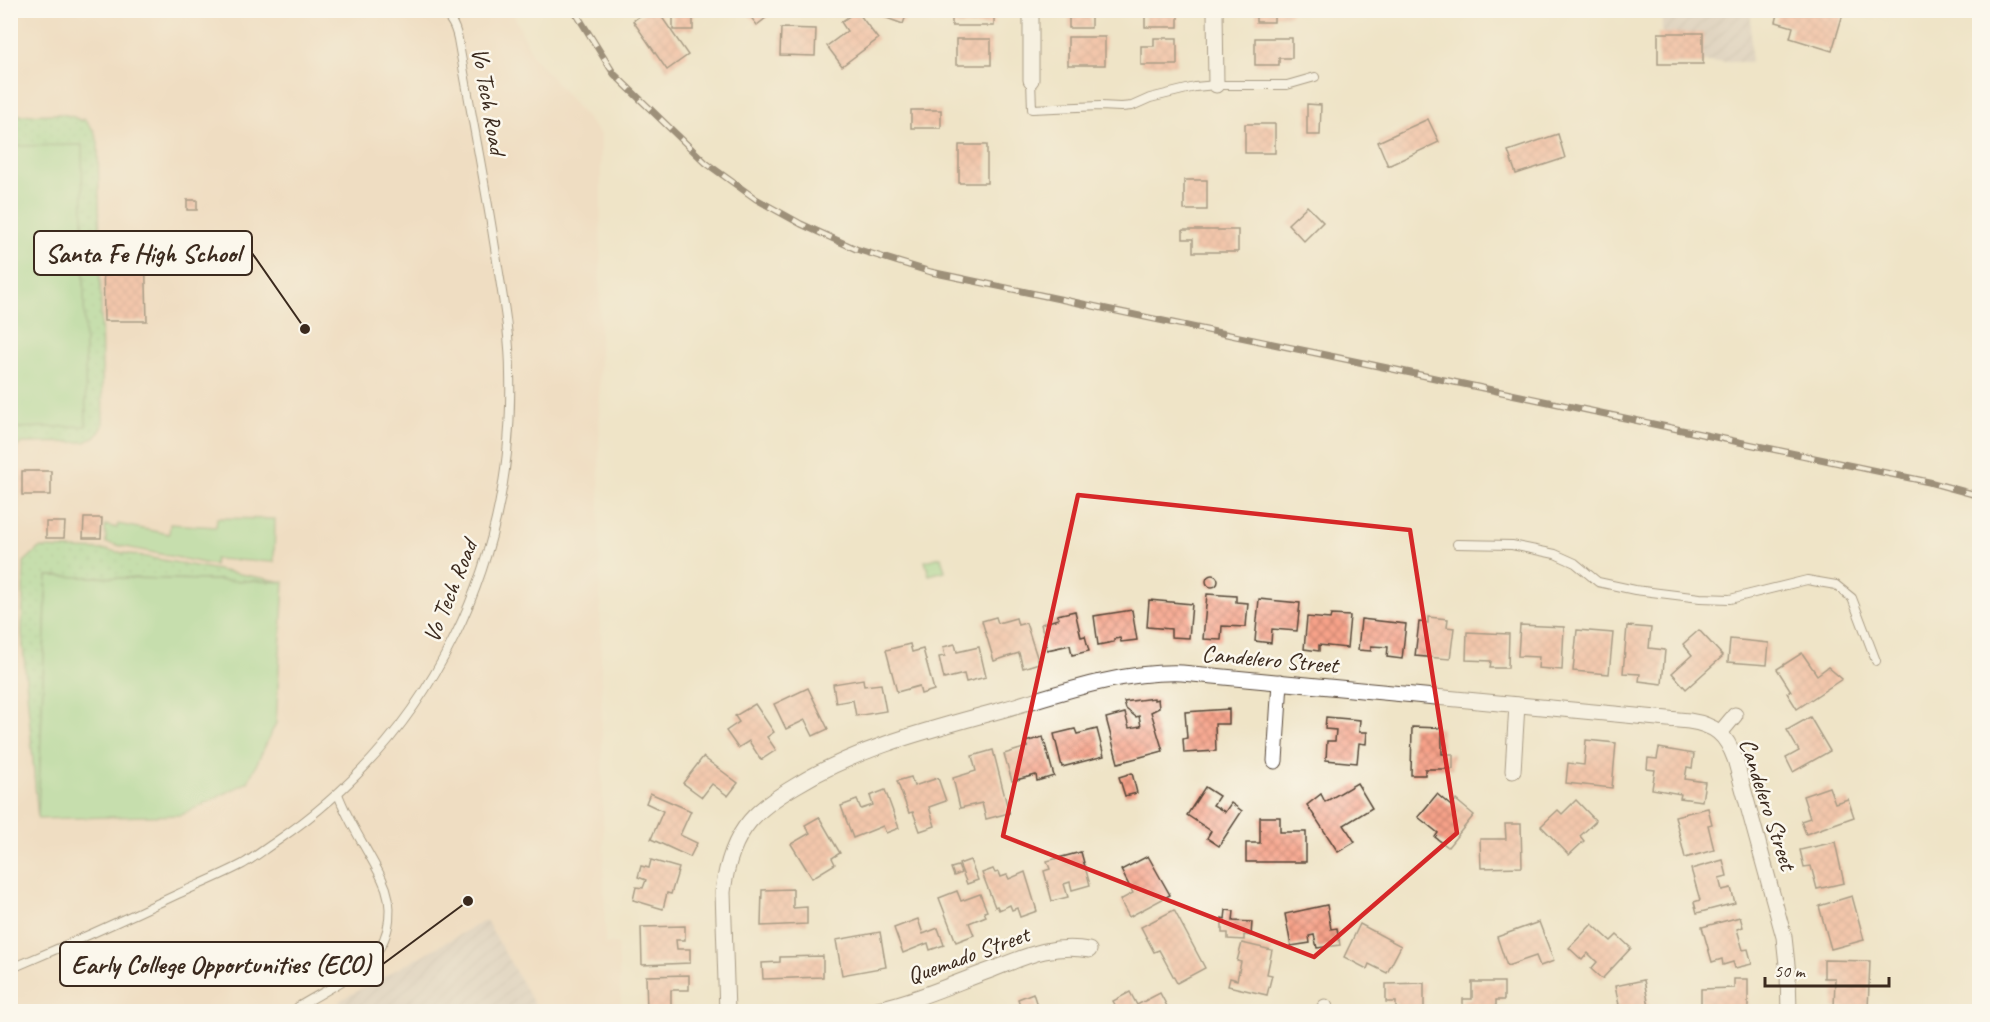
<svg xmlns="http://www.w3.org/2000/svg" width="1990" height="1022" font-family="Caveat,sans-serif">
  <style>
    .built { fill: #f0d5bc }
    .industrial { fill: url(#industrial-furrows) }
    .grass { fill: url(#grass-dots); stroke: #688156; stroke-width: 1.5 }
    .pitch { fill: #96d88f; stroke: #688156; stroke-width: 1.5 }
    .building { fill: url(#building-cross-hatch) }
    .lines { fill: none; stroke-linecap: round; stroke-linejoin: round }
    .lane-casing { stroke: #564637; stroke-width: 10 }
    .street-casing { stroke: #564637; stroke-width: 17 }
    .lane { stroke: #fff; stroke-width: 8 }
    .street { stroke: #fff; stroke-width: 15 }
    .rail-casing { stroke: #3b2a1e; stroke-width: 7 }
    .rail { stroke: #fbf7ec; stroke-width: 4.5; stroke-dasharray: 14; stroke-linecap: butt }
    .marked { fill: none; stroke: #d62828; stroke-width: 4.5; stroke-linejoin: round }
    .labels { text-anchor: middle; stroke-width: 5; stroke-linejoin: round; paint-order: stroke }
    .street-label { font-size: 24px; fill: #3b2a1e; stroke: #fbf7ec }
    .leader { fill: none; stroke: #3b2a1e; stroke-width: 2 }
    .callout-dot { fill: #3b2a1e; stroke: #fbf7ec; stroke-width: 2 }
    .callout { fill: #fbf7ec; stroke: #3b2a1e; stroke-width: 2 }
    .callout-label { font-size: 26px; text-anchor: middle; font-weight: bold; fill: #3b2a1e }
  </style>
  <defs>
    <pattern id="industrial-furrows" width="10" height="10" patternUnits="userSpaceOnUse" patternTransform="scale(1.5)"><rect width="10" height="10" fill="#cec1b9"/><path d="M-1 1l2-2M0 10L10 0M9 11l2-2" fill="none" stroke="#b2a69f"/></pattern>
    <pattern id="grass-dots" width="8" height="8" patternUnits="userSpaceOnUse" patternTransform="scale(1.5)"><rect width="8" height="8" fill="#96d88f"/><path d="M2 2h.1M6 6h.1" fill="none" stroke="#82ba7b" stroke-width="1.8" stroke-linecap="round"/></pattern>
    <pattern id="building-cross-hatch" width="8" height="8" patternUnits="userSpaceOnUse" patternTransform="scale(1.5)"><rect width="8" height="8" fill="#f7a289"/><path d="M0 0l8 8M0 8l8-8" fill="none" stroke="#c9846f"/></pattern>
  </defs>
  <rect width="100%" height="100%" fill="#fbf7ec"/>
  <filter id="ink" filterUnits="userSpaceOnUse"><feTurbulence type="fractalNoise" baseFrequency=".0167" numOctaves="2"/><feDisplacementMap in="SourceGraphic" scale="12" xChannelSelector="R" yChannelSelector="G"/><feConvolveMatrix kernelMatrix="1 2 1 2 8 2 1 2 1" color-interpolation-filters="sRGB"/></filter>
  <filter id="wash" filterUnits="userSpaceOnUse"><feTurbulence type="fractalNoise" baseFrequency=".008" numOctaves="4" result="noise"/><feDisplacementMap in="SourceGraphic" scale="24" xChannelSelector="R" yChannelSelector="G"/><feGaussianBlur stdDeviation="1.35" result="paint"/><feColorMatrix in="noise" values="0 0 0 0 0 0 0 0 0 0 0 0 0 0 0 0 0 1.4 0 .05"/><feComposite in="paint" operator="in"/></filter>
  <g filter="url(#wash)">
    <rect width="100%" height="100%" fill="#efe4c7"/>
    <!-- built -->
    <polygon class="built" points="10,11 512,11 533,56 601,135 599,523 605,944 618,944 621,1011 11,1011"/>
    <!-- industrial -->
    <g class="industrial">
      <rect x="1662" y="11" width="89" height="51"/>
      <polygon points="486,920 538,1011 345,1011 339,1001"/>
    </g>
    <!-- grass -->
    <g class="grass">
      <polygon points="60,114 71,116 82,121 84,119 94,131 98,142 103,426 96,437 85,442 22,443 11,452 10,115"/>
      <polygon points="39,548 107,550 284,582 47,576 38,819 22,633 24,562"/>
    </g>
    <!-- pitch -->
    <g class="pitch">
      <polygon points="82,145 86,426 11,428 11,146"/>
      <polygon points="217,518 275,519 274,562 215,559 214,565 106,543 105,525 117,528 118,524 169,534 170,524 216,527"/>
      <polygon points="941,557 945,571 929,575 925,561"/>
      <polygon points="47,576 284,582 276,723 248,782 181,815 38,819"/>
    </g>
    <g id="blocks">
      <!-- building -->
      <g class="building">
        <polygon points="648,10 657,10 688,55 667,70 633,21"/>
        <rect x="673" y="10" width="20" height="20"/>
        <polygon points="745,10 776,10 757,25"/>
        <polygon points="874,10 908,10 903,24 873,13"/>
        <rect x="952" y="10" width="42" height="16"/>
        <rect x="1069" y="10" width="22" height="18"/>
        <rect x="1145" y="10" width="33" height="17"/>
        <polygon points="1256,10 1291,10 1291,16 1274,16 1274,22 1256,22"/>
        <polygon points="1779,10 1832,10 1843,14 1832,51 1790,38 1793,27 1776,22"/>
        <polygon points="857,11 878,39 842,66 827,46 847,31 841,22"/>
        <polygon points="781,28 816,29 815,56 780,55"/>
        <rect x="1658" y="33" width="45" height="31"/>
        <rect x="1068" y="37" width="37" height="28"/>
        <polygon points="1154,38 1177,38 1177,65 1141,65 1141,46 1154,46"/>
        <polygon points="1255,38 1292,38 1292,58 1279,58 1279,65 1255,65"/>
        <rect x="956" y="39" width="35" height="26"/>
        <polygon points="1307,104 1321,105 1320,135 1307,135"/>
        <rect x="911" y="110" width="30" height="18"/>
        <polygon points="1428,119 1439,142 1388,166 1378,142"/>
        <rect x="1245" y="124" width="30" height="29"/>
        <polygon points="1558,134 1565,158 1516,174 1508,151"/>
        <rect x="959" y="145" width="28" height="38"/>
        <rect x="1184" y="180" width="23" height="30"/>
        <rect x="187" y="200" width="10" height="10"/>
        <polygon points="1307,206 1323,222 1304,241 1288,224"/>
        <polygon points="1183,230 1238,230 1238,252 1193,252 1193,239 1183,239"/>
        <polygon points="145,247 147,321 104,321 103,248"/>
        <rect x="22" y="471" width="29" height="24"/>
        <polygon points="84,518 102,518 101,538 83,538"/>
        <polygon points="46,522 65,522 64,538 46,538"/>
        <circle cx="1212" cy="581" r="6"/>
        <polygon points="1207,594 1236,596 1236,602 1248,603 1246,627 1222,626 1221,640 1203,639"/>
        <polygon points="1259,599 1300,603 1297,631 1272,629 1271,643 1255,641"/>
        <polygon points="1149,600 1192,604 1189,638 1171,637 1171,629 1147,627"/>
        <polygon points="1132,610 1137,640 1121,642 1120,638 1114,639 1114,642 1098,645 1094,616"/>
        <polygon points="1075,611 1081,637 1085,636 1089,651 1072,655 1070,645 1047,650 1041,624 1058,619 1057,615"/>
        <polygon points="1331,615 1350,616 1347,648 1319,645 1319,651 1304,649 1307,617 1330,619"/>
        <polygon points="996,617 998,623 1016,618 1018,625 1026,623 1039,663 1023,668 1019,653 994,661 982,621"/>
        <polygon points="1428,617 1448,619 1447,627 1454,628 1450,659 1415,656 1419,622 1428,623"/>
        <polygon points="1361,619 1406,624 1402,659 1387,657 1388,647 1371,646 1371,651 1358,650"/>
        <polygon points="1520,625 1564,627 1562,670 1538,668 1539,657 1518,656"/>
        <polygon points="1627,626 1651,628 1649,648 1665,650 1662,684 1639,681 1640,674 1623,673"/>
        <polygon points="1577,630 1613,633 1609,674 1573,671"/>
        <polygon points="1699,630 1723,656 1686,689 1672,673 1692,655 1683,644"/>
        <polygon points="1467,632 1509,634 1508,668 1490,668 1491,661 1466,660"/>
        <polygon points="1730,639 1769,643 1767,665 1728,662"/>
        <polygon points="910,644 912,652 923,649 934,690 921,694 919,686 897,692 886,650"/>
        <polygon points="955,644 957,652 979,647 986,677 966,682 964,674 944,679 939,657 945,656 943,647"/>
        <polygon points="1802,653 1817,675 1828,667 1842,679 1797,709 1787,693 1791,691 1777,669"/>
        <polygon points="863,679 864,686 881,684 886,711 856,716 853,700 836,703 833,684"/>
        <polygon points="808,688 828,729 813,736 805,720 786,729 774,704"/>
        <polygon points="1154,698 1154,700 1158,699 1159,708 1151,712 1163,751 1118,763 1106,718 1125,713 1129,728 1141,726 1139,716 1136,717 1126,709 1124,702"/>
        <polygon points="755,704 774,732 767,737 776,750 761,760 749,741 738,748 726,731 739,722 735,716"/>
        <polygon points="1229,709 1229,724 1215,724 1216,751 1184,753 1183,739 1187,738 1185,712"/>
        <polygon points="1326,717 1360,720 1359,732 1367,732 1366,744 1359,743 1357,763 1326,760 1327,741 1335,741 1336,730 1325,729"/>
        <polygon points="1810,717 1830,751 1793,772 1786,758 1799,751 1787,730"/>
        <polygon points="1412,727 1442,728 1442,754 1453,754 1453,769 1425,769 1425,775 1411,775"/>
        <polygon points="1075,729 1077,734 1097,729 1104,756 1062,767 1054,734"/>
        <polygon points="1043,737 1054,776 1037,781 1036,775 1012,781 1004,754 1027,747 1025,742"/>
        <polygon points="1586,740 1616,743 1612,788 1566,783 1568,763 1584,765"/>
        <polygon points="1659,748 1694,754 1692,768 1687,767 1685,779 1705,782 1702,801 1680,798 1681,794 1652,789 1655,770 1647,769 1648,758 1657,759"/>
        <polygon points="993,750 1009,813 986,819 982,803 960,808 953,778 976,771 972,756"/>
        <polygon points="703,757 738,783 728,796 712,784 702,797 683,783"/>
        <polygon points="1132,773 1137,793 1125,796 1119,777"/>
        <polygon points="911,777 914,786 938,778 946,801 929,807 935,826 920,831 913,812 909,813 897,781"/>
        <polygon points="1357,783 1372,808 1344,825 1355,842 1338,852 1307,805 1321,794 1325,802"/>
        <polygon points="1205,787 1219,796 1213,805 1225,812 1231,803 1242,811 1219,846 1207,838 1211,831 1187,815"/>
        <polygon points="1829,787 1835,803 1848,799 1854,817 1806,834 1801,821 1810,818 1803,796"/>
        <polygon points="885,790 899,828 886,833 883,826 853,838 841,806 857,800 861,809 873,805 870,796"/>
        <polygon points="650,793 691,811 680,835 697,843 690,857 651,839 663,811 646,803"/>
        <polygon points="1437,794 1451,806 1456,800 1474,815 1448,847 1435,837 1438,833 1418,817"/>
        <polygon points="1576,800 1596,821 1580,836 1584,841 1569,855 1541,826 1558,810 1562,814"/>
        <polygon points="1708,808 1712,824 1708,825 1714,850 1685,858 1675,816"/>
        <polygon points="819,817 840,853 832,858 835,864 812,878 791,844 810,833 805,825"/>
        <polygon points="1260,817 1280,817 1280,832 1306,832 1306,862 1246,862 1246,843 1260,843"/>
        <polygon points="1505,824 1521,824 1522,867 1481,868 1480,839 1506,839"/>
        <polygon points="1835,842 1844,883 1817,889 1811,866 1804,867 1800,850"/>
        <polygon points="1081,852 1090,885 1072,890 1070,882 1064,884 1068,897 1052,901 1044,871 1050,869 1047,861"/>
        <polygon points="1148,856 1170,895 1129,917 1120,900 1133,893 1121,870"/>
        <polygon points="651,860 679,868 671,894 667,893 663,909 633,900 636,887 643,888 646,880 638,877 641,866 649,868"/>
        <polygon points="970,860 978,880 967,884 959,864"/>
        <polygon points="1723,860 1727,876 1719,878 1722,890 1731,888 1735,903 1697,913 1694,902 1700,900 1691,869"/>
        <polygon points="958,866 961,873 954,876 951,868"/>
        <polygon points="993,869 995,873 999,872 1001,877 1007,875 1009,879 1025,872 1037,911 1020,917 1017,908 1012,910 1010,905 999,910 997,906 995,907 982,873"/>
        <polygon points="793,889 793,908 807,907 807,924 761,926 762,890"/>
        <polygon points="957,891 961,901 980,894 987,911 984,912 986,916 969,923 974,935 956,942 939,898"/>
        <polygon points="1852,896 1864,940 1831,949 1819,906"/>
        <polygon points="1327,905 1331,929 1337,928 1340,945 1317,948 1314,935 1309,936 1310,943 1291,946 1285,914"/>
        <polygon points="1174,910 1205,968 1177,983 1159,950 1154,952 1141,927"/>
        <polygon points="1226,910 1234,911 1233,921 1252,922 1251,936 1244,935 1244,940 1228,939 1228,933 1222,933 1222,918 1225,919"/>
        <polygon points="1740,917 1743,927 1737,929 1743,950 1748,949 1752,964 1735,968 1733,962 1723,965 1722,959 1712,962 1702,927"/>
        <polygon points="918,919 923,934 938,928 944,945 930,950 928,943 903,953 894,928"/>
        <polygon points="1539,922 1554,961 1540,966 1536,956 1507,966 1497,937"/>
        <polygon points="1360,924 1401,946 1387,973 1369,964 1367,969 1344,957"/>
        <polygon points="1592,924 1611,941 1617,935 1631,948 1602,979 1591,969 1597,962 1588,953 1582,960 1569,948"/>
        <polygon points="685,926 685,940 676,940 677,949 690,949 690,963 642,965 641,927"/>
        <polygon points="880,932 886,967 842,975 836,940"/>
        <polygon points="1242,943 1272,950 1267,974 1272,975 1267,995 1228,986 1230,978 1237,980 1241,962 1237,961"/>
        <polygon points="823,956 823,977 763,979 762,963 780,962 780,957"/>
        <polygon points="1824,960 1870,961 1868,1009 1834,1008 1835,978 1824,978"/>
        <polygon points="689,975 689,990 671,990 671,1012 647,1012 646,976"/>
        <polygon points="1734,979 1748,979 1748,1012 1701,1012 1701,989 1734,988"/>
        <polygon points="1644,980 1650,1012 1616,1012 1615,1006 1619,1005 1615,986"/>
        <polygon points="1472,982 1504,982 1504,1000 1496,1000 1496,1012 1463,1012 1463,999 1472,999"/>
        <polygon points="1424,983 1424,1012 1396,1012 1396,1002 1386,1002 1386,984"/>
        <polygon points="1130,992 1137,1005 1160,993 1170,1012 1119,1012 1113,1001"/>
        <polygon points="1033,993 1039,1012 1011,1012 1021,1008 1018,999"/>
      </g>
    </g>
  </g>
  <g filter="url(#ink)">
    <use href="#blocks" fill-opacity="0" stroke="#564637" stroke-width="1.5"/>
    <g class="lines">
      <!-- lane casing -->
      <g class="lane-casing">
        <g id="lane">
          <polyline points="1031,80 1032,109 1100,106 1121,107 1132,106 1150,98 1195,87 1216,85 1287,85 1315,77"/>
          <polyline points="1457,544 1512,545 1555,554 1575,563 1598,582 1635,590 1700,598 1730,599 1807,580 1836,585 1852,598 1876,661"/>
          <path d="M 10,969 C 67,945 123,920 178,894 C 200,884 222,875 243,864 C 255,857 266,848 277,841 C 434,734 515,561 510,373 C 510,336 503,298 497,261 C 486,187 471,113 458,39 C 455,25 450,14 434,10"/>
          <path d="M 299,1012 L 298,1007 C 322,992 354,978 373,956 C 392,936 394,903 382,879 C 368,850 349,824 338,794"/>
        </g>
      </g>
      <!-- street casing -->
      <g class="street-casing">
        <g id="street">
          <polyline points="1215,10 1216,85"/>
          <polyline points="1031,80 1031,10"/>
          <polyline points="1720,733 1735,715"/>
          <polyline points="1275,761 1280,682"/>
          <polyline points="1513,771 1517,705"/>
          <path d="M 727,1012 L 723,892 C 726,867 733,841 750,821 C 763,806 780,795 797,785 C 861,746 933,729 1005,709 C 1063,692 1121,671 1182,673 L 1689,721 C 1715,725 1726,734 1735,759 L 1784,937 L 1788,974 L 1789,1012"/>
          <path d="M 862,1012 C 907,1005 949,985 991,970 C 1024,957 1053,943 1089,950"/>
          <polyline points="1322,1012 1325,1007"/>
        </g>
      </g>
      <!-- lane -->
      <use href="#lane" class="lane"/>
      <!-- street -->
      <use href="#street" class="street"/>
      <!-- rail casing -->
      <g class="rail-casing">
        <polyline id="rail" points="574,10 614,74 706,163 756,199 801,224 856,249 931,272 1929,482 1980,496"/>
      </g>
      <!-- rail -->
      <use href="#rail" class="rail"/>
    </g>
  </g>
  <!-- marked area -->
  <path d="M0 0H1990V1022H0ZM 1078,495 L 1410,530 L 1457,833 L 1314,957 L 1003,836 Z" fill="#efe4c7" fill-opacity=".55" fill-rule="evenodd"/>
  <path class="marked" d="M 1078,495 L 1410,530 L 1457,833 L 1314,957 L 1003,836 Z"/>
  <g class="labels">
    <!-- street labels -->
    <g class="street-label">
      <text transform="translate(489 101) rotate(80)" y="8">Vo Tech Road</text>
      <text transform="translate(450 591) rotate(-68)" y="8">Vo Tech Road</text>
      <text transform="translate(1270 659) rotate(5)" y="8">Candelero Street</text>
      <text transform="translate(1768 804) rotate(72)" y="8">Candelero Street</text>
      <text transform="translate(968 955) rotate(-20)" y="8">Quemado Street</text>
    </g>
  </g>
  <!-- callouts -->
  <path class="leader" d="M305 329L252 253M468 901L383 964"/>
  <g class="callout-dot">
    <circle cx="305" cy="329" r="6"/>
    <circle cx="468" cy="901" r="6"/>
  </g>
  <g class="callout">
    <rect x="34" y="231" width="218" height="44" rx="6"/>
    <rect x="60" y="942" width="323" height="44" rx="6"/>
  </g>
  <g class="callout-label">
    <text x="143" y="262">Santa Fe High School</text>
    <text x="221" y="973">Early College Opportunities (ECO)</text>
  </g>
  <!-- margin -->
  <rect width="1990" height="1022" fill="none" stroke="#fbf7ec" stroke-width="36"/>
  <!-- scale -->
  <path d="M1765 977v9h124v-9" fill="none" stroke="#3b2a1e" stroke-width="3"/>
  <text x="1774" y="977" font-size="18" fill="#3b2a1e" stroke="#fbf7ec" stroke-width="4.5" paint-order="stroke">50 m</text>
</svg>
